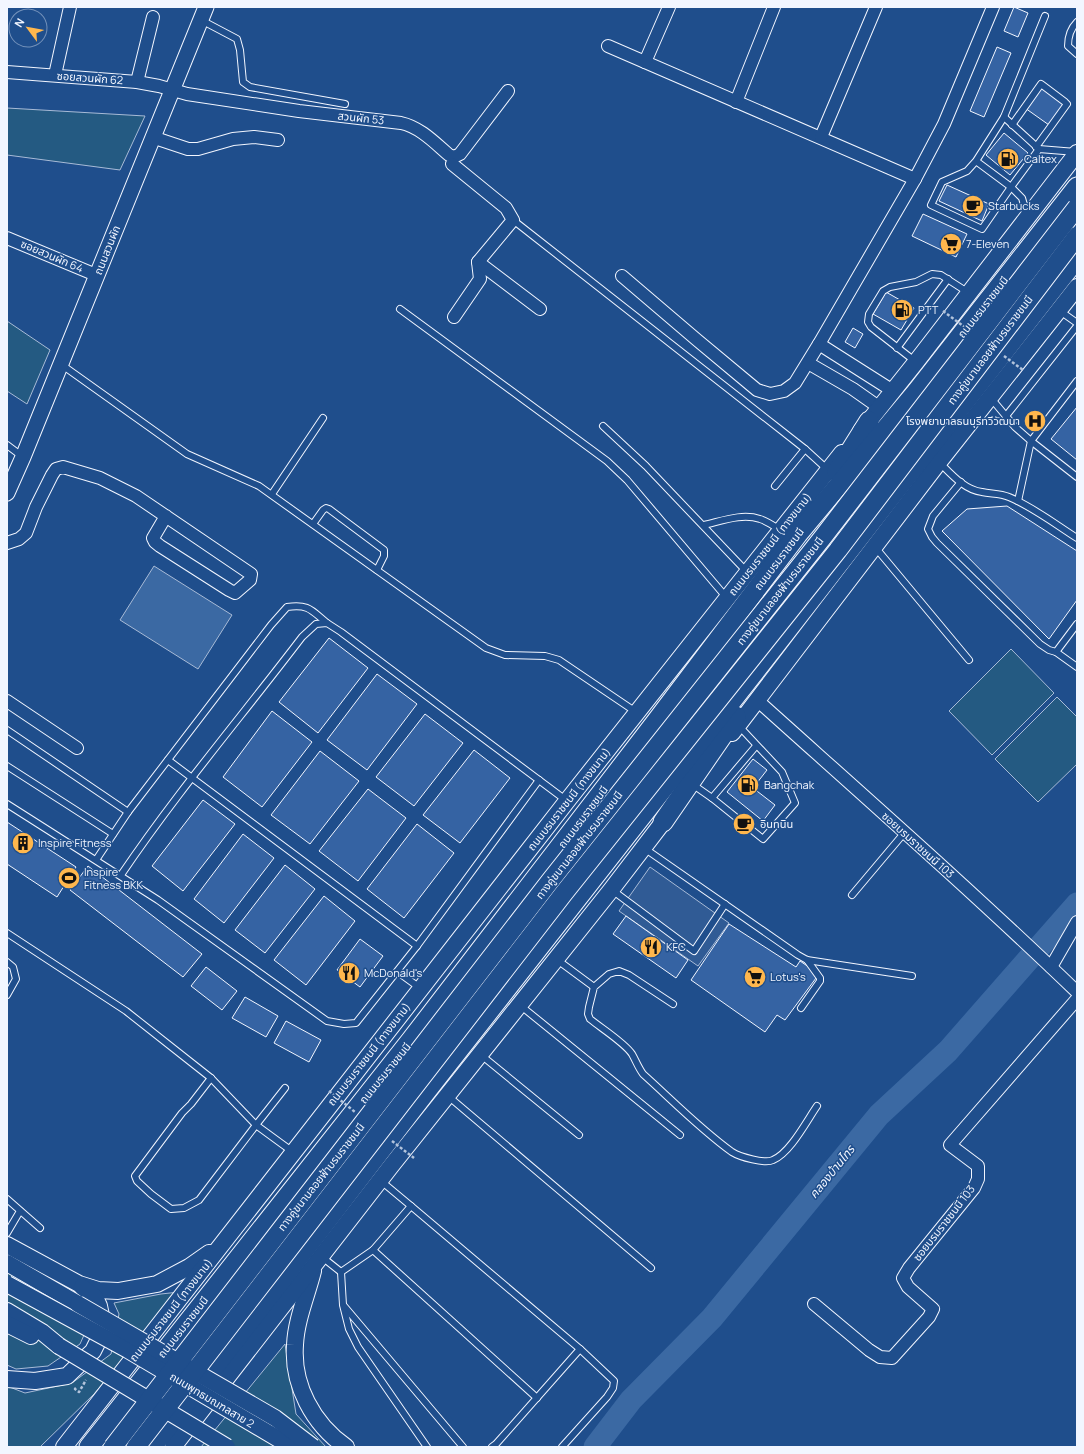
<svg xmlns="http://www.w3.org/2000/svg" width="1084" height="1454" font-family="Manrope,'Noto Sans Thai',sans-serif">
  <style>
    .green { fill: #245a82; stroke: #a8bbd7 }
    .parking { fill: #305b95; stroke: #a8bbd7 }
    .water { fill: #3b69a3; stroke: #a8bbd7 }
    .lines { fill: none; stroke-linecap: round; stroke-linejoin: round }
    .river { stroke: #3b69a3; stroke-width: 23 }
    .building { fill: #3563a3; stroke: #f2f6ff }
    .service-casing { stroke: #f2f6ff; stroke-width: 8 }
    .minor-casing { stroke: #f2f6ff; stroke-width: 14 }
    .tertiary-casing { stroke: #f2f6ff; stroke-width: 17 }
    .secondary-casing { stroke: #f2f6ff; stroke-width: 18 }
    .trunk-casing { stroke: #f2f6ff; stroke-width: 21 }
    .path { stroke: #b3c4dc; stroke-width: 2.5; stroke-dasharray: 3 2; stroke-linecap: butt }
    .service { stroke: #1f4e8c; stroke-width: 6 }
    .minor { stroke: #1f4e8c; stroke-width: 12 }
    .tertiary { stroke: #1f4e8c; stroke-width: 15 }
    .secondary { stroke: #1f4e8c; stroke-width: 16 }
    .trunk { stroke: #1f4e8c; stroke-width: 19 }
    .secondary-bridge-casing { stroke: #f2f6ff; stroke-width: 18; stroke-linecap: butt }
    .primary-bridge-casing { stroke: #f2f6ff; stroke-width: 20; stroke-linecap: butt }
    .path-bridge { stroke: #b3c4dc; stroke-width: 2.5; stroke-dasharray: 3 2; stroke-linecap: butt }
    .secondary-bridge { stroke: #1f4e8c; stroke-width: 16 }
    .primary-bridge { stroke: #1f4e8c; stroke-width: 18 }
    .labels { text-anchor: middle; stroke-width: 3; stroke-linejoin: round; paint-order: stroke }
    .street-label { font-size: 11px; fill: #f2f6ff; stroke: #1f4e8c }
    .poi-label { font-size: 11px; fill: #f2f6ff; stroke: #1f4e8c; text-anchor: start }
    .water-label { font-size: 12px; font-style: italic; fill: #f2f6ff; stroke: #1f4e8c }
  </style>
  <rect width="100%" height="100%" fill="#1f4e8c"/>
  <!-- green -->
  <g class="green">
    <polygon points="7,108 145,116 120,170 7,155"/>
    <polygon points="7,321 50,350 27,404 7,391"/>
    <polygon points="1011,649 1054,693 992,755 949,711"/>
    <polygon points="1057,697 1077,717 1077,764 1038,802 995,759"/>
    <polygon points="7,1254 83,1299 84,1335 80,1344 48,1366 16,1369 7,1365"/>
    <polygon points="179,1292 94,1394 40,1447 7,1447 7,1386 25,1393 72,1383 111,1354 119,1314 114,1303 161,1294"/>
    <polygon points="285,1344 296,1414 326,1447 201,1447"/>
  </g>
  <!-- parking -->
  <polygon class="parking" points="650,867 729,923 698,966 619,911"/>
  <!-- water -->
  <polygon class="water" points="154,566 232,615 198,669 120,620"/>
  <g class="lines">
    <!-- river -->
    <polyline class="river" points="595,1447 631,1400 712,1318 879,1115 948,1051 1077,904"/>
  </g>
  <!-- building -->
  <g class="building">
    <polygon points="1014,7 1028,13 1018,37 1004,31"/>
    <polygon points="997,47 1011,53 984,117 970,111"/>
    <polygon points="1041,86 1065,103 1049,125 1025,108"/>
    <polygon points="1004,133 1028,153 1010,175 986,155"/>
    <polygon points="947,185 989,204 982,221 939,201"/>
    <polygon points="923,214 967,234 956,257 912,236"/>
    <polygon points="886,292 914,308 901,330 873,314"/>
    <polygon points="853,328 863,334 855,348 845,342"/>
    <polygon points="1077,407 1077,460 1051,439"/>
    <polygon points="1007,506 1077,551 1077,600 1049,639 942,531 967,509"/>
    <polygon points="329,638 368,668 318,733 279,702"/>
    <polygon points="377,674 417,704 367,770 327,740"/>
    <polygon points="272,711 312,742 262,807 223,777"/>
    <polygon points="425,714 463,743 414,806 376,777"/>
    <polygon points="474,750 510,778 460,843 423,815"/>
    <polygon points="320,751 359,781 310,844 271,815"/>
    <polygon points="753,759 767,770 753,788 775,805 763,821 727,792"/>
    <polygon points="368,789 406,818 358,881 319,851"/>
    <polygon points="203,800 235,824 183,891 152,866"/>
    <polygon points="7,822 76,867 57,897 7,864"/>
    <polygon points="417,824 454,853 404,918 367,889"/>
    <polygon points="243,834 274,858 224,923 194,899"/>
    <polygon points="285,865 315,889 265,953 235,930"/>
    <polygon points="88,866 202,954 183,977 70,890"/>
    <polygon points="324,896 355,921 306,985 274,960"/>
    <polygon points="626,916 688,960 676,978 613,934"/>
    <polygon points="729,924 796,967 800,961 819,974 785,1020 777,1015 765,1032 691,980"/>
    <polygon points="360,939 383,956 360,987 337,970"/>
    <polygon points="206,967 237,991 222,1010 191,986"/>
    <polygon points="245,997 278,1016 266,1037 232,1018"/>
    <polygon points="286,1021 321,1040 309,1062 274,1043"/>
  </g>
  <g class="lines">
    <!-- service casing -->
    <g class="service-casing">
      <g id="service">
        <polyline points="201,20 237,39 240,50 243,82 250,87 345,104"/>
        <path d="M 1077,22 C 1070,29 1068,36 1068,46 L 1077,54"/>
        <polyline points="1004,117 1038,148"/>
        <polyline points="1012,125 1041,84 1065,102 1067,104 1036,147"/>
        <polyline points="976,161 967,171 942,182 931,205 982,229 1011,187 976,161 1004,117 1045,16"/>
        <polyline points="1027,215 1022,198 1011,187 1039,149 1076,152"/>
        <polyline points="513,220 805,449 828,470"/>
        <polyline points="400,309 607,461 627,480 726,597"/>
        <polyline points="1060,311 1077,323"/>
        <polyline points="897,348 948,279"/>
        <polyline points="916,362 871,327 868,322 869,314 883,291 890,287 916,282 932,274 941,275 969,293"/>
        <polyline points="62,365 187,454 259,486 486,648 505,655 545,656 559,660 636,712"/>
        <polyline points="990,397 1015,427 1031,441 1077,477"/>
        <polyline points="1006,416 1077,326"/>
        <polyline points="603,426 646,466 747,572"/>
        <polyline points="7,445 23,457"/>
        <path d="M 940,463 C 952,475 965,490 982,492 C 991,494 1000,493 1009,497 C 1033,507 1055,524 1077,538"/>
        <polyline points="961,482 933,516 928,529 932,537 937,543 1040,644 1049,650 1056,652 1077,624"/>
        <polyline points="775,486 805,449"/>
        <polyline points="272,494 323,418"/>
        <polyline points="1018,501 1031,441 1077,381"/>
        <polyline points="313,524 323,510 326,508 329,509 384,550 384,556 377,570"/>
        <path d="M 704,525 C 722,521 742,513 760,519 C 767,521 774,526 780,530"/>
        <polyline points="875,547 969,660"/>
        <polyline points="1056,652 1077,667"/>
        <polyline points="7,730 128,812"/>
        <polyline points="168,760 417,946"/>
        <polyline points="7,766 113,834"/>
        <polyline points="692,784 712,798 763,839 795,803 782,772 738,725"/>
        <polyline points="712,798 756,746"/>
        <polyline points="7,804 158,900 327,1021 344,1024 356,1023 417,946 539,780"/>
        <polyline points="644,848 798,955 807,960 912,976"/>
        <path d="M 96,860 L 128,812 L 271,625 L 287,607 C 309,604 311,610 327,623"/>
        <path d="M 121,875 C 177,792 242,716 302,637 L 316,624 L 327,623 L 341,632 L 567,801"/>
        <polyline points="612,890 694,951 725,904"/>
        <polyline points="852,895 905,832"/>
        <polyline points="7,933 126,1011 211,1078 256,1125 285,1088"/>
        <polyline points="556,959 594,987"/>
        <polyline points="7,962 13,967 16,979 7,995"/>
        <polyline points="398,972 420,988"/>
        <path d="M 673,1004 L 629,975 L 619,971 L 609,974 L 594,987 L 589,1007 L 588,1014 L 590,1019 C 601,1028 625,1043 632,1054 C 636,1061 638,1067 643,1074 C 672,1100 700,1129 732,1152 C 740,1157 765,1164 773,1160 C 790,1153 806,1122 817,1106"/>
        <polyline points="521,1006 680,1135"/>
        <polyline points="801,1008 820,981 820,978 807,960"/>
        <polyline points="481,1055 579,1135"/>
        <polyline points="211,1078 191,1104 182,1113 135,1176 137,1181 151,1194 171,1209 184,1208 199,1200 256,1125 293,1152"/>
        <polyline points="448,1096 651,1268"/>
        <polyline points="381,1181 411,1206"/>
        <polyline points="7,1199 40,1228"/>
        <polyline points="7,1233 20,1211"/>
        <polyline points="373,1250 537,1398"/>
        <polyline points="322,1257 341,1272"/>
        <polyline points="344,1306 463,1447"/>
        <polyline points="427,1447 358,1347 349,1329 343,1305 341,1272 373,1250 411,1206 580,1349 614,1381 613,1388 607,1397 562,1447"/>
        <polyline points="492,1447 496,1444 580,1349"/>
      </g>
    </g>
    <!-- minor casing -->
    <g class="minor-casing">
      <g id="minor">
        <polyline points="608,46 915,179"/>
        <polyline points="645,62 669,7"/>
        <path d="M 7,72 L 137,82 L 159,86 L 187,94 L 299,111 L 401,123 C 420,127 435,143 449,155 L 454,157 L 460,154 L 508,91"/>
        <polyline points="55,75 70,7"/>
        <polyline points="137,82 153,17"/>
        <polyline points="736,102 774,7"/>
        <polyline points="152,137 188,149 198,149 233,139 254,137 278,140"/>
        <polyline points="821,137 876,7"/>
        <polyline points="452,164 506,208 513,220 478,262 480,279 454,317"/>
        <polyline points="7,238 96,275"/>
        <polyline points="478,262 540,309"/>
        <polyline points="622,276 697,340 757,390 770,394 784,391 795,383 819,344 915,179 944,124 993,7"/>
        <polyline points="819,344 893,391"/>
        <polyline points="808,363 853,389 880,408"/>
        <polyline points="7,543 19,539 26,533 36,507 52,475 56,469 63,467 100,478 136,496 251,574 250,580 235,593 229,590 160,546 155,542 153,538 166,516"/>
        <path d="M 757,700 C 865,797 973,892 1077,992"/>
        <polyline points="7,701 77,748"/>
        <polyline points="1051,967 1077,922"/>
        <polyline points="814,1304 869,1350 880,1357 892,1358 929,1317 933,1309 908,1287 903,1278 909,1268 974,1188 978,1179 978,1166 950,1145 1077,999"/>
      </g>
    </g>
    <!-- tertiary casing -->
    <g class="tertiary-casing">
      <polyline id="tertiary" points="7,493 23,457 206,7"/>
    </g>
    <!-- secondary casing -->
    <g class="secondary-casing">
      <g id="secondary">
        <polyline points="861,431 916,362 1077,153"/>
        <polyline points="732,733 939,462 1077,287"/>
        <polyline points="7,1245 79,1284 98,1290 118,1291 157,1284 189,1267 209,1253"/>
        <polyline points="7,1263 78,1304"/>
        <path d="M 313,1271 C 307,1295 296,1320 295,1345 C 292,1385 313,1424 346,1447"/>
        <polyline points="7,1311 42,1332 59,1346"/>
        <polyline points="7,1324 31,1336"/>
        <polyline points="7,1379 35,1381 67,1376 93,1351 100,1337 103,1325 99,1306 95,1297 82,1287"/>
        <polyline points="64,1447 567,801 842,453"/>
        <polyline points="173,1447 391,1166 611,890 670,813"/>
      </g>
    </g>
    <!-- trunk casing -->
    <g class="trunk-casing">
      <g id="trunk">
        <polyline points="837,472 869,421"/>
        <polyline points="663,822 736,716"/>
        <polyline points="89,1447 411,1040 658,719 798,534 917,391 1077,187"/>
        <path d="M 152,1447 C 244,1330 334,1211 425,1093 C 642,815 861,537 1077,258"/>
      </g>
    </g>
    <!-- path -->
    <polyline class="path" points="76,1388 75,1389 79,1392 86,1380"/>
    <!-- service -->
    <use href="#service" class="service"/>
    <!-- minor -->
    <use href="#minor" class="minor"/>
    <!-- tertiary -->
    <use href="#tertiary" class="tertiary"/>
    <!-- secondary -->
    <use href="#secondary" class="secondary"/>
    <!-- trunk -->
    <use href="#trunk" class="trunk"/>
    <!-- secondary-bridge casing -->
    <g class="secondary-bridge-casing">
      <g id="secondary-bridge">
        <polyline points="7,1284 128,1350 292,1447"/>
        <polyline points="78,1304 275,1418 313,1447"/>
        <polyline points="59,1346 227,1447"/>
      </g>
    </g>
    <!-- primary-bridge casing -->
    <g class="primary-bridge-casing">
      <g id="primary-bridge">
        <polyline points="113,1447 550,881 823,537 1077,207"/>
        <polyline points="136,1447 564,893 838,550 1077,236"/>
      </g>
    </g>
    <!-- path-bridge -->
    <g class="path-bridge">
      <polyline points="943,311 966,328"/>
      <polyline points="1004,356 1023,370"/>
      <polyline points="329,1091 355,1112"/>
      <polyline points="392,1141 414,1158"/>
    </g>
    <!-- secondary-bridge -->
    <use href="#secondary-bridge" class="secondary-bridge"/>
    <!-- primary-bridge -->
    <use href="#primary-bridge" class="primary-bridge"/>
  </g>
  <!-- icons -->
  <defs>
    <g id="fuel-disc" transform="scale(1.15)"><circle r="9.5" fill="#ffb74d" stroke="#1f4e8c"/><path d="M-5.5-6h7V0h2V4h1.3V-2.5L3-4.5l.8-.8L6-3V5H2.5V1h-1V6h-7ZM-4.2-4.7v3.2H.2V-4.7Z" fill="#111"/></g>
    <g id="cafe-disc" transform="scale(1.15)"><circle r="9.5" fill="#ffb74d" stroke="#1f4e8c"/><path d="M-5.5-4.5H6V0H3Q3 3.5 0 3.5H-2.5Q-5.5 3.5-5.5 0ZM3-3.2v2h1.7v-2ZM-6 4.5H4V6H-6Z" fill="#111"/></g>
    <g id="supermarket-disc" transform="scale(1.15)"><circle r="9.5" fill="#ffb74d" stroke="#1f4e8c"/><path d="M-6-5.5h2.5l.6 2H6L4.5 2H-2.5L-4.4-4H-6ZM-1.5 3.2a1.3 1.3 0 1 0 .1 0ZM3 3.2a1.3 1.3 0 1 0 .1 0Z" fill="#111"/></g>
    <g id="hospital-disc" transform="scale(1.15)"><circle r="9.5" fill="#ffb74d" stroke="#1f4e8c"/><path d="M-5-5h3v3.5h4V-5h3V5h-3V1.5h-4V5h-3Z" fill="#111"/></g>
    <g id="building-disc" transform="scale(1.15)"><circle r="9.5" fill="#ffb74d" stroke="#1f4e8c"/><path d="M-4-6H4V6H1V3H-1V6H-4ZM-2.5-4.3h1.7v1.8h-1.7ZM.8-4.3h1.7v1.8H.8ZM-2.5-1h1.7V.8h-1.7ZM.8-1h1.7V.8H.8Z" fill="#111"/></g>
    <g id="stadium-disc" transform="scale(1.15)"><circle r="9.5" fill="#ffb74d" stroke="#1f4e8c"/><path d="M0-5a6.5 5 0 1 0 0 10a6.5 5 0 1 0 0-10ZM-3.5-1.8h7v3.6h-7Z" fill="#111"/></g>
    <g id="restaurant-disc" transform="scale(1.15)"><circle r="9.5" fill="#ffb74d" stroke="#1f4e8c"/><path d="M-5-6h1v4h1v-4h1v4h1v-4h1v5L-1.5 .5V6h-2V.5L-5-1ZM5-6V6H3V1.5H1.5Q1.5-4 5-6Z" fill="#111"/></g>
  </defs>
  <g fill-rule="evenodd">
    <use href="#fuel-disc" x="1008" y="159"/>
    <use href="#cafe-disc" x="973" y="206"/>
    <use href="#supermarket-disc" x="951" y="244"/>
    <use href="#fuel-disc" x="902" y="310"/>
    <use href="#hospital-disc" x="1035" y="421"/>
    <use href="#fuel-disc" x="748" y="785"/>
    <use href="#cafe-disc" x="744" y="824"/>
    <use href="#building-disc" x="23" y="843"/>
    <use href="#stadium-disc" x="69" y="878"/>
    <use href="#restaurant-disc" x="651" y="947"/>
    <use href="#restaurant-disc" x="349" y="973"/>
    <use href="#supermarket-disc" x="755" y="977"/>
  </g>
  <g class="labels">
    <!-- street labels -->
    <g class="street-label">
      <text transform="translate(90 78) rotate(4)" y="4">ซอยสวนผัก 62</text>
      <text transform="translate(361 118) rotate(6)" y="4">สวนผัก 53</text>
      <text transform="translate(107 250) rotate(-68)" y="4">ถนนสวนผัก</text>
      <text transform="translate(52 256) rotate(23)" y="4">ซอยสวนผัก 64</text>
      <text transform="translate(983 307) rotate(-52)" y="4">ถนนบรมราชชนนี</text>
      <text transform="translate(990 350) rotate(-53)" y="4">ทางคู่ขนานลอยฟ้าบรมราชชนนี</text>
      <text transform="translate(770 544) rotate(-52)" y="4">ถนนบรมราชชนนี (ทางขนาน)</text>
      <text transform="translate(779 559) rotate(-53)" y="4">ถนนบรมราชชนนี</text>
      <text transform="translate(780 591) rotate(-52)" y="4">ทางคู่ขนานลอยฟ้าบรมราชชนนี</text>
      <text transform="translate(569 799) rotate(-52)" y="4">ถนนบรมราชชนนี (ทางขนาน)</text>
      <text transform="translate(583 817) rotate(-53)" y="4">ถนนบรมราชชนนี</text>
      <text transform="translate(579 845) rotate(-52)" y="4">ทางคู่ขนานลอยฟ้าบรมราชชนนี</text>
      <text transform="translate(918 845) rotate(42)" y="4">ซอยบรมราชชนนี 103</text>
      <text transform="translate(369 1054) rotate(-52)" y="4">ถนนบรมราชชนนี (ทางขนาน)</text>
      <text transform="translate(385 1073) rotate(-51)" y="4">ถนนบรมราชชนนี</text>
      <text transform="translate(321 1177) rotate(-52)" y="4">ทางคู่ขนานลอยฟ้าบรมราชชนนี</text>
      <text transform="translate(944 1223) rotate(-52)" y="4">ซอยบรมราชชนนี 103</text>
      <text transform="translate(171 1310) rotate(-52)" y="4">ถนนบรมราชชนนี (ทางขนาน)</text>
      <text transform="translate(183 1327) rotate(-52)" y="4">ถนนบรมราชชนนี</text>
      <text transform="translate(212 1400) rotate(31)" y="4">ถนนพุทธมณฑลสาย 2</text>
    </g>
    <!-- poi labels -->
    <g class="poi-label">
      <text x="1024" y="163">Caltex</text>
      <text x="988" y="210">Starbucks</text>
      <text x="966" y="248">7-Eleven</text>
      <text x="918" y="314">PTT</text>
      <text x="1020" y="425" text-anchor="end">โรงพยาบาลธนบุรีทวีวัฒนา</text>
      <text x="764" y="789">Bangchak</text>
      <text x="760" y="828">อินทนิน</text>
      <text x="38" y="847">Inspire Fitness</text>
      <text x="84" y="876">Inspire<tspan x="84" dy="13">Fitness BKK</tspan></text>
      <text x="666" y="951">KFC</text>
      <text x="364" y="977">McDonald's</text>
      <text x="770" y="981">Lotus's</text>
    </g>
    <!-- water labels -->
    <g class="water-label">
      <text transform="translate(832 1172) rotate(-51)" y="4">คลองบ้านไทร</text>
    </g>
  </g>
  <!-- border -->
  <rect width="1084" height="1454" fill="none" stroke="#f2f6ff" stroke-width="16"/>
  <!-- north arrow -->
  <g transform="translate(28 28) rotate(302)"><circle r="19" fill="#1f4e8c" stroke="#7391ba"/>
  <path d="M0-3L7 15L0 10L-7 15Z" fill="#ffb74d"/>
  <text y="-6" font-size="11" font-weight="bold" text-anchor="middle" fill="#f2f6ff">N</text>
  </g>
</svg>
